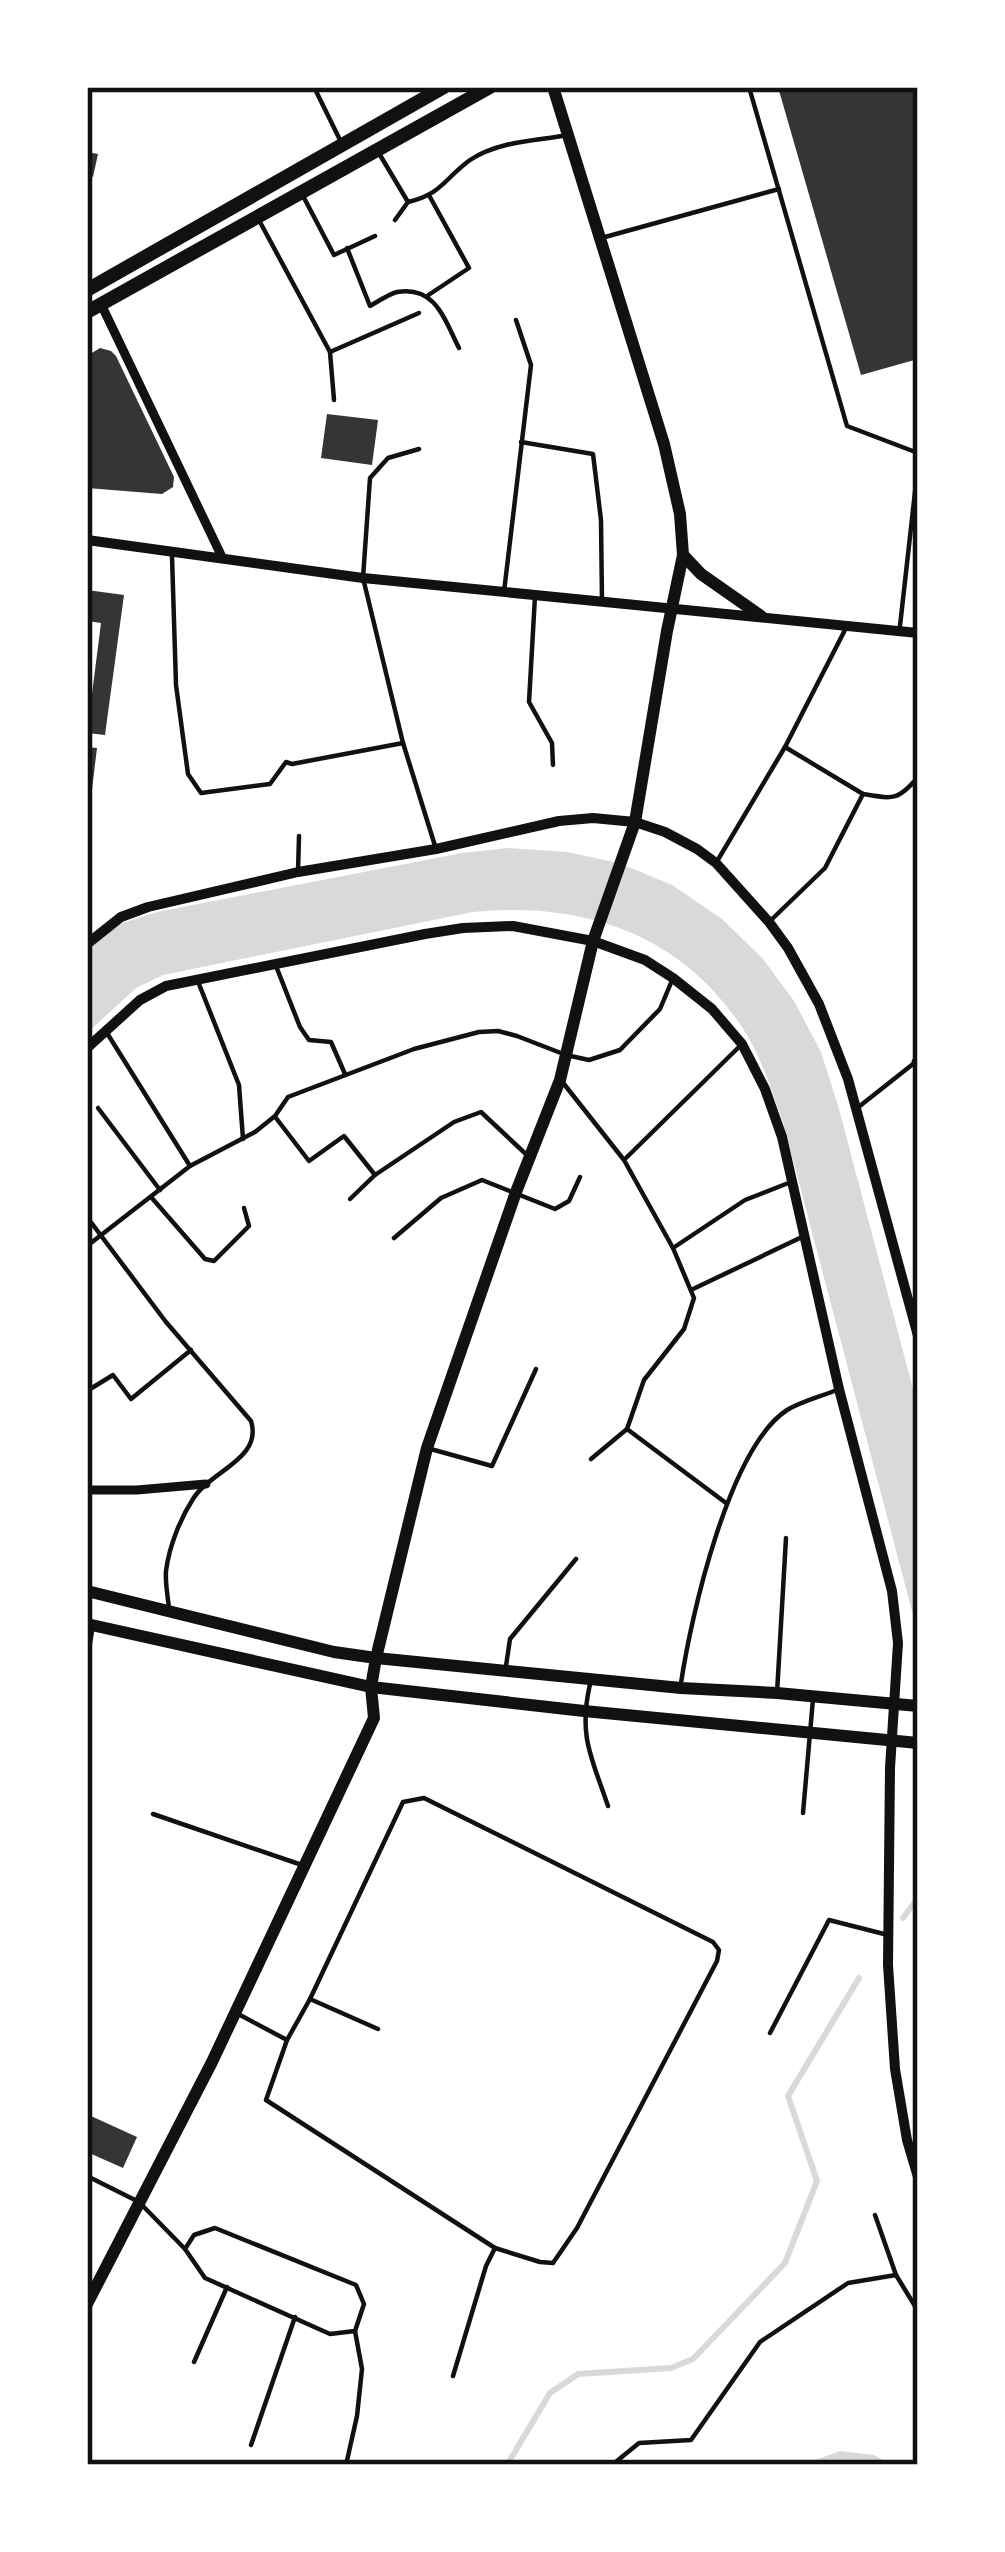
<svg xmlns="http://www.w3.org/2000/svg" width="1005" height="2552" font-family="'Source Sans 3',sans-serif">
  <style>
    .water { fill: #d9d9d9 }
    .lines { fill: none; stroke-linecap: round; stroke-linejoin: round }
    .stream { stroke: #d9d9d9; stroke-width: 6 }
    .building { fill: #353535 }
    .path { stroke: #111; stroke-width: 4.5 }
    .service { stroke: #111; stroke-width: 4.5 }
    .minor { stroke: #111; stroke-width: 9 }
    .tertiary { stroke: #111; stroke-width: 10 }
    .secondary { stroke: #111; stroke-width: 12 }
    .primary { stroke: #111; stroke-width: 14 }
    .neatline { fill: none; stroke: #111; stroke-width: 4.5 }
  </style>
  <rect width="100%" height="100%" fill="#fff"/>
  <!-- water -->
  <g class="water">
    <path d="M 508,848 L 567,852 L 619,863 L 672,885 L 722,919 L 763,959 L 794,1001 L 821,1052 L 839,1109 L 918,1408 L 918,1634 L 783,1122 C 772,1092 763,1062 747,1035 C 685,935 586,901 473,912 L 163,975 L 136,988 L 87,1033 L 87,948 L 123,923 L 157,912 L 462,853 Z"/>
    <path d="M 918,1767 L 918,2023 C 912,1938 912,1852 918,1767 Z"/>
    <polygon points="840,2451 874,2455 893,2465 802,2465"/>
  </g>
  <g class="lines">
    <!-- stream -->
    <g class="stream">
      <polyline points="903,1918 918,1898"/>
      <polyline points="507,2465 550,2393 578,2374 671,2368 693,2359 785,2263 817,2181 788,2096 859,1978"/>
    </g>
  </g>
  <!-- building -->
  <g class="building">
    <polygon points="778,87 918,87 918,359 861,375"/>
    <polygon points="87,152 98,154 93,177 87,175"/>
    <polygon points="100,348 111,351 116,356 174,477 173,487 162,494 87,488 87,356"/>
    <polygon points="327,414 378,420 372,465 321,458"/>
    <polygon points="87,590 124,595 105,735 87,733 101,623 87,621"/>
    <polygon points="87,747 97,748 90,806 87,806"/>
    <polygon points="91,2116 137,2137 123,2168 87,2152 87,2125"/>
  </g>
  <g class="lines">
    <!-- path -->
    <g class="path">
      <polyline points="875,2215 896,2275 918,2311"/>
      <polyline points="612,2465 639,2443 691,2440 760,2342 848,2283 896,2275"/>
    </g>
    <!-- service -->
    <g class="service">
      <polyline points="314,87 340,140"/>
      <polyline points="749,87 847,426 918,453"/>
      <polyline points="380,155 408,202"/>
      <polyline points="302,194 334,255 375,236"/>
      <path d="M 395,220 L 408,202 C 442,194 444,179 470,160 C 497,142 532,141 562,136"/>
      <polyline points="260,222 330,352 334,400"/>
      <polyline points="605,237 779,189"/>
      <path d="M 347,248 L 370,306 C 377,302 389,294 397,292 C 436,285 445,321 459,348"/>
      <polyline points="427,296 469,268 430,197"/>
      <polyline points="330,352 419,313"/>
      <polyline points="521,442 593,454 601,520 602,602"/>
      <polyline points="419,449 388,458 370,478 363,578 403,743 436,849"/>
      <polyline points="172,556 176,685 188,774 201,793 270,784 286,762 292,764 403,743"/>
      <polyline points="504,592 531,365 516,320"/>
      <polyline points="535,596 529,702 552,743 553,765"/>
      <polyline points="900,626 918,465"/>
      <path d="M 863,794 C 893,799 898,801 918,777"/>
      <polyline points="716,863 785,747 847,626"/>
      <polyline points="298,872 299,836"/>
      <polyline points="769,922 825,868 863,794 785,747"/>
      <polyline points="276,966 300,1027 309,1040 331,1042 345,1074"/>
      <polyline points="197,979 239,1085 243,1139"/>
      <polyline points="107,1033 190,1166"/>
      <polyline points="564,1084 624,1160 673,1248 694,1298 684,1329 644,1380 627,1429 591,1459"/>
      <polyline points="98,1108 160,1190"/>
      <polyline points="856,1109 913,1064"/>
      <polyline points="918,1115 918,1127"/>
      <polyline points="276,1118 309,1161 344,1136 375,1175 454,1122 481,1112 529,1157"/>
      <polyline points="626,1158 742,1044"/>
      <polyline points="151,1197 205,1259 214,1261 249,1226 244,1208"/>
      <polyline points="350,1199 375,1175"/>
      <path d="M 87,1217 L 166,1322 L 251,1421 C 263,1459 210,1471 193,1499 C 180,1519 169,1547 166,1571 C 165,1583 168,1597 169,1609"/>
      <polyline points="394,1238 441,1198 482,1180 555,1209 569,1201 580,1177"/>
      <polyline points="87,1246 190,1166 255,1132 275,1116 288,1097 414,1049 479,1032 498,1031 517,1036 566,1055 589,1060 620,1050 660,1009 673,978"/>
      <polyline points="673,1248 745,1200 791,1182"/>
      <polyline points="691,1290 802,1237"/>
      <polyline points="87,1391 113,1375 131,1399 191,1350"/>
      <polyline points="627,1429 726,1503"/>
      <polyline points="427,1448 492,1466 536,1369"/>
      <polyline points="87,1662 93,1625"/>
      <polyline points="506,1666 510,1639 576,1559"/>
      <path d="M 681,1683 C 691,1616 729,1448 787,1410 C 802,1401 823,1396 839,1389"/>
      <path d="M 590,1684 C 578,1737 592,1758 608,1806"/>
      <polyline points="777,1693 786,1538"/>
      <polyline points="803,1813 813,1699"/>
      <polyline points="153,1814 299,1864"/>
      <polyline points="240,2015 287,2040 310,1999 378,2029"/>
      <polyline points="770,2033 829,1920 888,1935"/>
      <polyline points="287,2040 266,2100 495,2248 540,2262 553,2263 577,2228 717,1961 719,1950 713,1942 424,1798 403,1802 310,1999"/>
      <polyline points="87,2176 139,2202 185,2249 205,2278 330,2334 355,2331 364,2304 356,2285 215,2228 194,2235 185,2249"/>
      <polyline points="194,2362 227,2287"/>
      <polyline points="453,2376 486,2266 495,2248"/>
      <polyline points="251,2445 295,2317"/>
      <polyline points="346,2465 357,2416 362,2369 355,2331"/>
    </g>
    <!-- minor -->
    <g class="minor">
      <polyline points="101,304 222,557"/>
      <polyline points="916,1062 918,1060"/>
      <polyline points="87,1490 137,1490 206,1484"/>
    </g>
    <!-- tertiary -->
    <g class="tertiary">
      <polyline points="87,540 363,578 918,633"/>
      <polyline points="87,944 121,917 148,907 298,872 436,849 559,821 593,818 635,822 665,832 697,849 716,863 769,922 788,948 819,1004 848,1079 918,1336"/>
      <polyline points="87,1048 140,1000 166,986 425,934 463,928 513,926 593,941 645,960 673,978 712,1009 742,1044 765,1089 782,1137 839,1389 892,1591 898,1643 890,1768 888,1965 895,2069 907,2140 918,2177"/>
    </g>
    <!-- secondary -->
    <g class="secondary">
      <polyline points="683,555 701,574 761,616"/>
      <polyline points="87,1591 334,1652 376,1658 681,1688 777,1693 918,1706"/>
      <polyline points="87,1624 371,1687 584,1711 918,1743"/>
      <polyline points="87,2304 212,2062 374,1718 371,1687 376,1658 427,1448 516,1192 560,1080 593,941 635,822 667,631 683,555 680,514 664,444 553,87"/>
    </g>
    <!-- primary -->
    <g class="primary">
      <polyline points="87,290 444,87"/>
      <polyline points="87,312 490,87"/>
    </g>
  </g>
  <!-- border -->
  <rect width="1005" height="2552" fill="none" stroke="#ffffff" stroke-width="180"/>
  <rect x="90" y="90" width="825" height="2372" class="neatline"/>
</svg>
